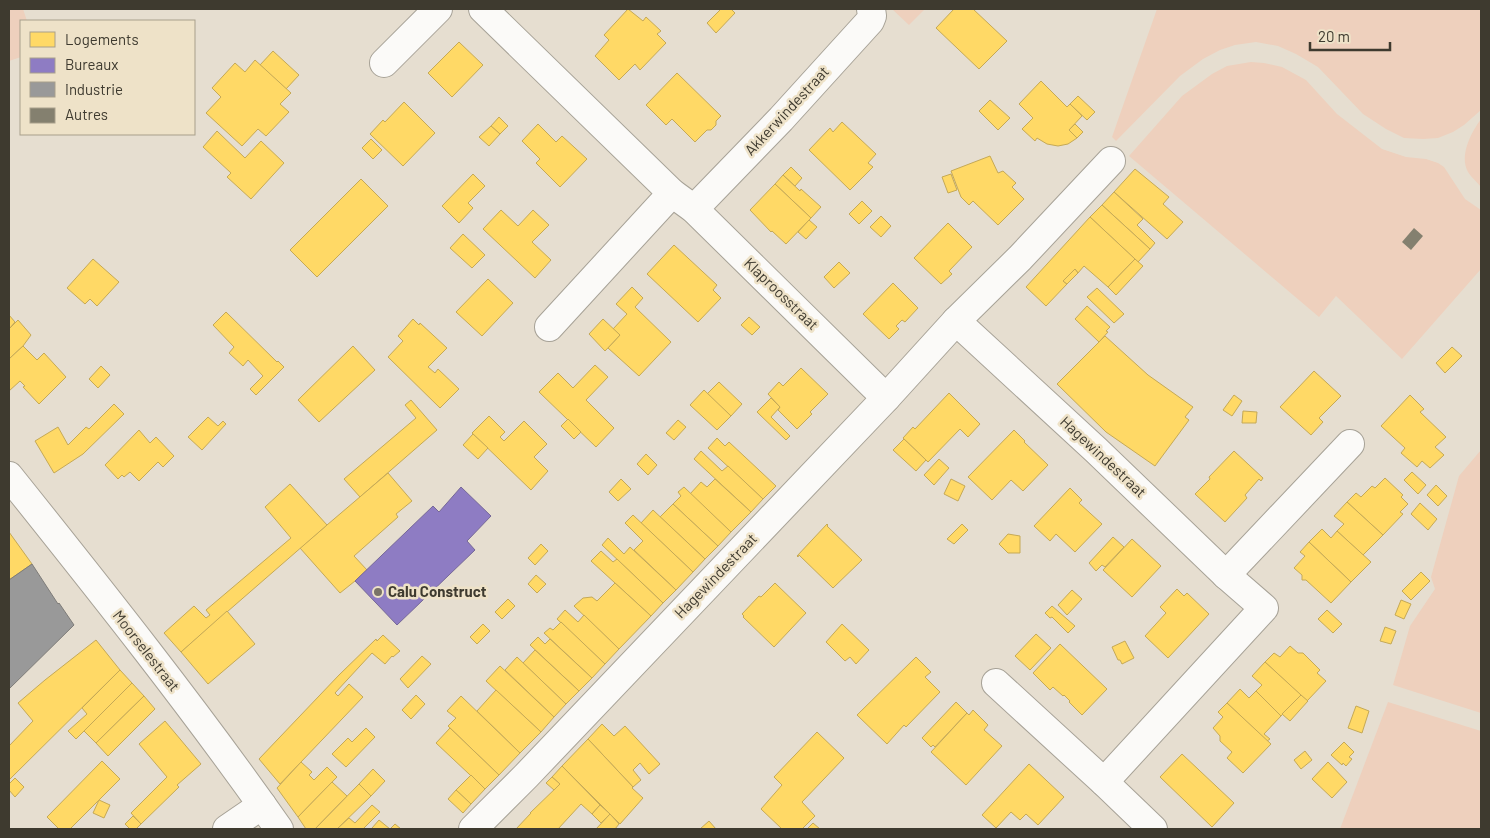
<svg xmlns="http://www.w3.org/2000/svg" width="1490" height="838" font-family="Barlow,sans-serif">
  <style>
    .green { fill: #eed0bd }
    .homes { fill: #ffd966; stroke: #c5a956 }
    .offices { fill: #8e7cc3; stroke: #766897 }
    .industry { fill: #999; stroke: #7e7c79 }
    .building { fill: #84806f }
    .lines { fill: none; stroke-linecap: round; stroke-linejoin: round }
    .minor-casing { stroke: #a7a297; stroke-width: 30 }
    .minor { stroke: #fbfaf8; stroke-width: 28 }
    .poi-dot { fill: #797367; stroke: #eee2c8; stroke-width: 2 }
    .labels { text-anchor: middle; stroke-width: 5; stroke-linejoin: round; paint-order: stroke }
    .street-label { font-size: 15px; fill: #3e3a2f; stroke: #eee2c8 }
    .poi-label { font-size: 15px; font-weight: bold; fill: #3e3a2f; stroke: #eee2c8; text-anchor: start }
  </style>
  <rect width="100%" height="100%" fill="#e6ded0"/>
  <!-- green -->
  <g class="green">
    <polygon points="9,9 23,9 27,21 21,21 21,57 9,61"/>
    <polygon points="892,9 925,9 909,25"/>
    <polygon points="1157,9 1481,9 1481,110 1464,125 1453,132 1438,138 1423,139 1404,138 1386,129 1363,114 1318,67 1296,54 1278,46 1256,42 1235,45 1220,50 1203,59 1180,76 1116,141 1112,137"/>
    <polygon points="1251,62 1264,63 1282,67 1306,80 1337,114 1382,149 1406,157 1426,159 1438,163 1444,167 1465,199 1481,210 1481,269 1402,359 1336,296 1319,317 1129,156 1182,96 1212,74 1227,66"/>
    <path d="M 1481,119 L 1481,187 C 1477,182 1471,177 1468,172 C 1459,155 1471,133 1481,119 Z"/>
    <polygon points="1481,450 1481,713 1393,685 1410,626 1435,589 1431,577 1459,476"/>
    <polygon points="1388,702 1481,731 1481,829 1340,829"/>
  </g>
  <!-- homes -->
  <g class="homes">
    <polygon points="628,9 643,21 646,17 661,31 657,34 666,43 640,70 635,64 619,80 595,56 609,40 604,35"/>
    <polygon points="721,9 731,9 735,13 716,33 707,23"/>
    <polygon points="954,9 973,9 1007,41 979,69 936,28"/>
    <polygon points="459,42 483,65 452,97 428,73"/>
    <polygon points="273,51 299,75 286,89 260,65"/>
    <polygon points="255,60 291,93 280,104 289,112 266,136 258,129 242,146 206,113 221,97 212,88 235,63 245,72"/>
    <polygon points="677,73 721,116 716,121 716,125 711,130 707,130 695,142 672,119 666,125 646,105"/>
    <polygon points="1041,81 1067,107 1070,104 1082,116 1069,130 1077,138 1068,144 1058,146 1047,144 1037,138 1035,141 1022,129 1033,118 1019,104"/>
    <polygon points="1078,96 1095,112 1087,120 1070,104"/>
    <polygon points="990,100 1010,118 998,130 979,111"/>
    <polygon points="404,102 435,133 403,166 370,134 383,120 385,122"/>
    <polygon points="499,117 508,126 500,134 491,126"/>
    <polygon points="842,122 876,154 868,163 873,167 850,190 809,150 830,128 833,132"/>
    <polygon points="538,124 556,142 562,136 587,159 560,187 536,163 540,159 522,141"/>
    <polygon points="1075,124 1083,132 1077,138 1069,130"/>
    <polygon points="491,126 500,134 489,146 479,137"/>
    <polygon points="217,131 245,158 261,141 284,163 251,199 227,177 231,173 203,147"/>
    <polygon points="371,139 382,150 373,159 362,148"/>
    <polygon points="990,156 998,173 1003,171 1016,183 1012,187 1024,199 998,225 973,201 969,205 961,197 951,171"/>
    <polygon points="791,167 802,178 795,186 783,175"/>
    <polygon points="1135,169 1169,197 1163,204 1183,222 1167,239 1114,192"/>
    <polygon points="473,174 485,186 468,203 473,208 459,223 442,206"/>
    <polygon points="951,174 957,190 948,193 942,177"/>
    <polygon points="783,175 800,191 801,189 821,207 811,218 775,184"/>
    <polygon points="361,179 388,206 317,277 290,250"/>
    <polygon points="775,184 811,218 786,244 772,231 771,232 750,210"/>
    <polygon points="1114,192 1143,219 1137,225 1155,243 1150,249 1102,205"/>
    <polygon points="862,201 872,211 859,224 849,214"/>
    <polygon points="1102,205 1150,249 1138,262 1090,217"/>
    <polygon points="501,210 518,226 533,210 549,225 532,242 551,260 535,278 483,229"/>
    <polygon points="881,216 891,226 881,237 870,227"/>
    <polygon points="1090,217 1135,259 1108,287 1084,266 1078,273 1075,269 1063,281 1067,284 1046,306 1026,287"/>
    <polygon points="809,220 817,227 806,239 798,232"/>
    <polygon points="948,223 972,247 949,271 952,274 941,284 914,258"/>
    <polygon points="463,234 485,255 472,268 450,248"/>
    <polygon points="674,245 717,285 713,290 721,298 698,322 647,274"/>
    <polygon points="93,259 119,282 97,306 90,299 85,304 67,288"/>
    <polygon points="1135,259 1143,266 1116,295 1108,287"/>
    <polygon points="839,262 850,273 834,288 824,277"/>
    <polygon points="1075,269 1078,273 1067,284 1063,281"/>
    <polygon points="488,279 513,303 482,336 456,312"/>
    <polygon points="893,283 918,308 905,322 902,320 896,326 899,329 889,339 863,314"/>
    <polygon points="632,287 643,298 635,307 671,342 639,376 608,348 620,335 613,329 627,314 616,304"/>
    <polygon points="1097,288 1124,314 1114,323 1087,297"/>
    <polygon points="1087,306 1110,327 1106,331 1108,332 1099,342 1075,319"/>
    <polygon points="226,312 277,362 278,361 284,367 256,395 250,389 263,376 248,360 243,366 229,353 234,347 213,325"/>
    <polygon points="9,315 15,322 9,329"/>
    <polygon points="749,317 760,327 752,335 741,325"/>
    <polygon points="413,319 419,325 420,323 447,348 428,367 435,373 438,369 459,389 440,408 388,357 403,341 398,336"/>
    <polygon points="603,319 620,335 605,351 589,334"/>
    <polygon points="18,320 31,335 23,346 9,359 9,329"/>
    <polygon points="1105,336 1148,375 1193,407 1185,417 1189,420 1155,466 1106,432 1057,384"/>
    <polygon points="23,346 37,360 44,353 66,377 39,404 23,387 25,386 20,381 9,391 9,359"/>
    <polygon points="353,346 375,370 319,422 298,400"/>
    <polygon points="1452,347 1462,356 1445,373 1436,363"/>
    <polygon points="595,365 608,377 586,400 614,428 596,447 539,392 558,373 573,388"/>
    <polygon points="101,366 110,375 98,388 89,379"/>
    <polygon points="801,368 828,394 810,412 812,414 797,429 778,410 780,407 768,394 779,382 783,386"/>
    <polygon points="1314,371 1341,396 1319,418 1323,422 1311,435 1280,407"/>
    <polygon points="719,382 742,404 731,416 707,394"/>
    <polygon points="704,390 731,416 717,430 690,405"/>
    <polygon points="949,393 980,424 968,437 960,429 928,462 903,438 913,427 915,429"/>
    <polygon points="1234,395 1242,401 1232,416 1223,410"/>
    <polygon points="1410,395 1424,409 1420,412 1446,437 1435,447 1444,455 1430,468 1422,461 1417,467 1401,453 1405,448 1381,426"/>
    <polygon points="771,398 780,407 771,417 790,436 786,440 757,412"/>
    <polygon points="411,400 437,430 360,497 344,479 416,418 405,405"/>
    <polygon points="114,404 124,414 83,454 54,473 35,441 58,427 68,445 86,427 89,429"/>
    <polygon points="1243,411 1257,412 1256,423 1242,423"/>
    <polygon points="489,416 505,432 500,437 504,441 524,421 547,444 534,457 548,471 531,490 472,433"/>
    <polygon points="208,417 218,426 223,421 226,424 202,450 188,437"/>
    <polygon points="568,419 581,432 574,439 561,426"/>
    <polygon points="678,420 686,427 674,440 666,433"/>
    <polygon points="139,430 150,443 156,437 174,456 163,467 158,462 139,481 130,472 124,477 122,475 118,479 105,465"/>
    <polygon points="1014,430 1025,441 1024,442 1048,465 1023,491 1011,480 992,500 968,477"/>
    <polygon points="473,434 488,448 478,459 463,445"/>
    <polygon points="717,438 725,446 729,442 776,486 763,499 708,448"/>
    <polygon points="904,439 926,460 916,471 893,450"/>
    <polygon points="701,451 722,471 728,466 763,499 751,512 694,459"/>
    <polygon points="1234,451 1263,478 1261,481 1259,479 1245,495 1247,498 1225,522 1195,494 1210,479 1209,477"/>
    <polygon points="646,454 657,465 648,475 637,464"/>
    <polygon points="939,459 949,468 934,485 924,475"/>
    <polygon points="1412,472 1426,485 1418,494 1404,480"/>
    <polygon points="388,473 412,501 396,514 398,517 354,556 367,570 355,581 340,593 300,548"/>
    <polygon points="1385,478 1403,495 1401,497 1408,504 1400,512 1403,514 1383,535 1347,502 1356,493 1361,497 1372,486 1375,488"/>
    <polygon points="621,479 631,489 618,501 609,492"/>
    <polygon points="715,479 751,512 731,532 690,494 701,482 707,487"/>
    <polygon points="951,479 965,486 958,501 944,494"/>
    <polygon points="290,484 327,525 181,652 164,633 194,606 206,618 210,615 206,610 291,538 265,507"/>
    <polygon points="1436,485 1447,496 1438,506 1427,495"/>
    <polygon points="684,487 731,532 718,546 673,504 681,496 678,492"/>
    <polygon points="1070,488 1082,500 1079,503 1102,524 1075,552 1056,534 1050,541 1034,526"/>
    <polygon points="1347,502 1383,535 1363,555 1337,531 1344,524 1334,516"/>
    <polygon points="1420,503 1437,519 1428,530 1411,514"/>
    <polygon points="673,504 718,546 705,559 660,517"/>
    <polygon points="653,510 705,559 693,572 641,523"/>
    <polygon points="633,515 693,572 676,590 634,550 643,541 625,523"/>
    <polygon points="827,524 828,525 827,526 862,560 833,588 799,555 798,557 797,556"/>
    <polygon points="962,524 968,530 954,544 947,539"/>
    <polygon points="1322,529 1331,538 1337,531 1371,562 1351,582 1309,542"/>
    <polygon points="9,532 32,564 9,580"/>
    <polygon points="1008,534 1020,536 1020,553 1008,553 999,544"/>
    <polygon points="1113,537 1124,547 1105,567 1102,565 1096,571 1089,563"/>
    <polygon points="608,538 624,554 630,547 676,590 663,603 602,545"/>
    <polygon points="1132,539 1161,566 1132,597 1103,570"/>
    <polygon points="1309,542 1351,582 1331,603 1306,580 1302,580 1302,575 1294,568 1305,556 1300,552"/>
    <polygon points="541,544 548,551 535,565 528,558"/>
    <polygon points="601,551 613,562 617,559 663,603 651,616 591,561"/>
    <polygon points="1421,572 1430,581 1411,600 1402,591"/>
    <polygon points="536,575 546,584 537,593 528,584"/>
    <polygon points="615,583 651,616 619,649 574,606 583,598 592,597 597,601"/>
    <polygon points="775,583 806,613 774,647 743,617 744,616 742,614 759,596 761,597"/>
    <polygon points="1177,589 1184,596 1187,593 1209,614 1168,658 1145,636 1166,613 1160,607"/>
    <polygon points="1072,590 1082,599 1067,615 1058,605"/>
    <polygon points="508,599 515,606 502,619 495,612"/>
    <polygon points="1401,600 1411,604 1404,619 1395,615"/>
    <polygon points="1052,606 1075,626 1068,633 1052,617 1050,618 1045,613"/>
    <polygon points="565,610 578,622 584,615 619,649 605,664 557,619"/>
    <polygon points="1327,610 1342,624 1333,633 1318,619"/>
    <polygon points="227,611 255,644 208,684 181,652"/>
    <polygon points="561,622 605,664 592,678 544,633 550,628 553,630"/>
    <polygon points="483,624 490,631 477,644 470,637"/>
    <polygon points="842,624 869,650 856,664 850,657 845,661 826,642"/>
    <polygon points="1385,627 1396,631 1391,644 1380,641"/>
    <polygon points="1036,634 1051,648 1030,670 1015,656"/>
    <polygon points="383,635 400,651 393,657 392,656 385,664 372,653 335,693 338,696 349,684 363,697 280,784 259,759 339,675 376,639 377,641"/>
    <polygon points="538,637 545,644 550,639 592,678 579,691 530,645"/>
    <polygon points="96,640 120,670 9,780 9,746 33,721 18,703 45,680"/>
    <polygon points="1125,641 1134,658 1122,664 1120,660 1118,660 1112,647"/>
    <polygon points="1060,644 1107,689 1082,715 1069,702 1070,701 1064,695 1063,696 1053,687 1050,690 1033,673"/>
    <polygon points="1290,646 1298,653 1303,653 1320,670 1317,673 1326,681 1307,701 1265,662 1274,653 1280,657"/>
    <polygon points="535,650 579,691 566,704 523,663"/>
    <polygon points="422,656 431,664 408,688 400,679"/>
    <polygon points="517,657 566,704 554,717 505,670"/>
    <polygon points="916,657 931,672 925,677 940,692 906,727 904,725 887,744 857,715"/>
    <polygon points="1265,662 1301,695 1281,716 1256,691 1262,685 1252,676"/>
    <polygon points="500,666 554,717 541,732 486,681"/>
    <polygon points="120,670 132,683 76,739 68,731 87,714 82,708"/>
    <polygon points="132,683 144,696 96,743 84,731"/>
    <polygon points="1240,689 1249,698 1256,691 1281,716 1264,734 1270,739 1267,741 1227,703"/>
    <polygon points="496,690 541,732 520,753 477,711"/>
    <polygon points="416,695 425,704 411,719 402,710"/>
    <polygon points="1301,695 1308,701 1290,721 1282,714"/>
    <polygon points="144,696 155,709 108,756 96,743"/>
    <polygon points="461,696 520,753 499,775 448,726 456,718 447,711"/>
    <polygon points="956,702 967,713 935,747 933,745 931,747 922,738"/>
    <polygon points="1227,703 1271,744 1243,773 1227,758 1232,752 1220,741 1220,736 1213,728 1223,717 1218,712"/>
    <polygon points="1356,706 1369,711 1362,733 1348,728"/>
    <polygon points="973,710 988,725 984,730 1002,746 966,785 931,752 967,713 969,715"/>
    <polygon points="165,721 201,764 177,785 179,787 141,824 131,813 167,777 139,744"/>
    <polygon points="602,724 614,736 625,726 660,764 649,774 640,763 633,770 641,780 633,787 588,739"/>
    <polygon points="366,728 375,737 346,767 332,754 348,738 352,742"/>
    <polygon points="450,728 499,775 485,789 436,743"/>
    <polygon points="817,732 844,758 802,802 815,816 802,829 782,829 761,809 782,785 774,777"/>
    <polygon points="588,739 633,787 632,788 643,798 620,824 562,766"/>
    <polygon points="1344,742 1354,752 1349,757 1352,759 1346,766 1343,763 1342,765 1331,755"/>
    <polygon points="1305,751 1312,760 1301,769 1294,760"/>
    <polygon points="1182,754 1234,803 1212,827 1160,777"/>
    <polygon points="102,761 120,779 70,829 59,829 47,817"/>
    <polygon points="301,762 312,772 309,775 314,780 327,767 337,777 298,817 277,788"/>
    <polygon points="1328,762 1347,782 1332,798 1312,779"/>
    <polygon points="1029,764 1064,797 1038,825 1026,814 1020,820 1011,812 996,828 982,815"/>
    <polygon points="562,766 600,805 592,814 581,804 558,829 516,829 531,813 530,813 560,784 552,777"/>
    <polygon points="373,769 385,781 371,796 359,784"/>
    <polygon points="471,775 485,789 471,804 456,790"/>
    <polygon points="552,777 560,784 554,790 546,783"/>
    <polygon points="15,778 24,787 15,797 9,790 9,784"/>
    <polygon points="332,782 347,796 315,829 306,829 298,817"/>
    <polygon points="359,784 371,796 337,829 315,829"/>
    <polygon points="456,790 471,804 463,813 448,799"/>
    <polygon points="99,800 110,805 104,818 93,813"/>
    <polygon points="372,805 380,812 363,829 337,829 349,818 355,823"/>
    <polygon points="600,805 610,814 601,823 592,814"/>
    <polygon points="610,814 619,824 615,829 596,829"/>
    <polygon points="133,816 141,824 136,829 130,829 125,824"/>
    <polygon points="379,820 390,829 373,829 372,828"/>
    <polygon points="709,821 716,829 700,829"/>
    <polygon points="813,823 820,829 807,829"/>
    <polygon points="395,824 401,829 390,829"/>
  </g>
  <!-- offices -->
  <polygon class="offices" points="461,487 491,516 467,541 475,550 397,625 355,581 433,506 439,512"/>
  <!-- industry -->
  <polygon class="industry" points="32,564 58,604 59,603 74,625 9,689 9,580"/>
  <!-- building -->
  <polygon class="building" points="1414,228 1423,236 1411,250 1402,242"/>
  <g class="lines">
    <!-- minor casing -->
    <g class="minor-casing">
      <g id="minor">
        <polyline points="483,9 672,193 694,209 886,398"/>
        <polyline points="384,63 438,9"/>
        <polyline points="694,209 781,119 870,21 872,16 871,9"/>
        <polyline points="956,321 1096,450 1226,575 1264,608 1104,782"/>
        <polyline points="549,327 672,193"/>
        <path d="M 9,476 C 101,591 194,708 279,829"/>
        <polyline points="1226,575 1350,444"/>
        <polyline points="996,683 1104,782 1153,829"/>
        <polyline points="227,829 262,805"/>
        <polyline points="473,829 526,776 886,398 956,321 1020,258 1111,161"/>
      </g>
    </g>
    <!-- minor -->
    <use href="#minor" class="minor"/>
  </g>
  <!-- markers -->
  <circle class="poi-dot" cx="378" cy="592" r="5"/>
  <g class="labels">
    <!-- street labels -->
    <g class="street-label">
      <text transform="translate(787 111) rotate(-47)" y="5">Akkerwindestraat</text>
      <text transform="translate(781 294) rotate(44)" y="5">Klaproosstraat</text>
      <text transform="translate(1103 457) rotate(43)" y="5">Hagewindestraat</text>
      <text transform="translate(716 576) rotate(-46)" y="5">Hagewindestraat</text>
      <text transform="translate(146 651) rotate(52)" y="5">Moorselestraat</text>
    </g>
    <!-- poi labels -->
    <g class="poi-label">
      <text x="388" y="597">Calu Construct</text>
    </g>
  </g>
  <!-- border -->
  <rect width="1490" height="838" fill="none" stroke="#3e3a2f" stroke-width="20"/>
  <!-- legend -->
  <rect x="20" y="20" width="175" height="115" fill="#eee2c8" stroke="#a89f8b"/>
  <rect x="30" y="32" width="25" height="15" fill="#ffd966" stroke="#a89f8b"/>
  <text x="65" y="45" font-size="15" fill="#3e3a2f">Logements</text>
  <rect x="30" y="58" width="25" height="15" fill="#8e7cc3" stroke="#a89f8b"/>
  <text x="65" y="70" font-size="15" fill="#3e3a2f">Bureaux</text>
  <rect x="30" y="82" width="25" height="15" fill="#999999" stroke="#a89f8b"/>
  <text x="65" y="95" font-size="15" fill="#3e3a2f">Industrie</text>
  <rect x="30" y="108" width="25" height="15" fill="#84806f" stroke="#a89f8b"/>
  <text x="65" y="120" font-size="15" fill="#3e3a2f">Autres</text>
  <!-- scale -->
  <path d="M1310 42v8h80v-8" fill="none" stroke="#3e3a2f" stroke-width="2.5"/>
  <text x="1318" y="42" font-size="15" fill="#3e3a2f" stroke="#eee2c8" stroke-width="4" paint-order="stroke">20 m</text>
</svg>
